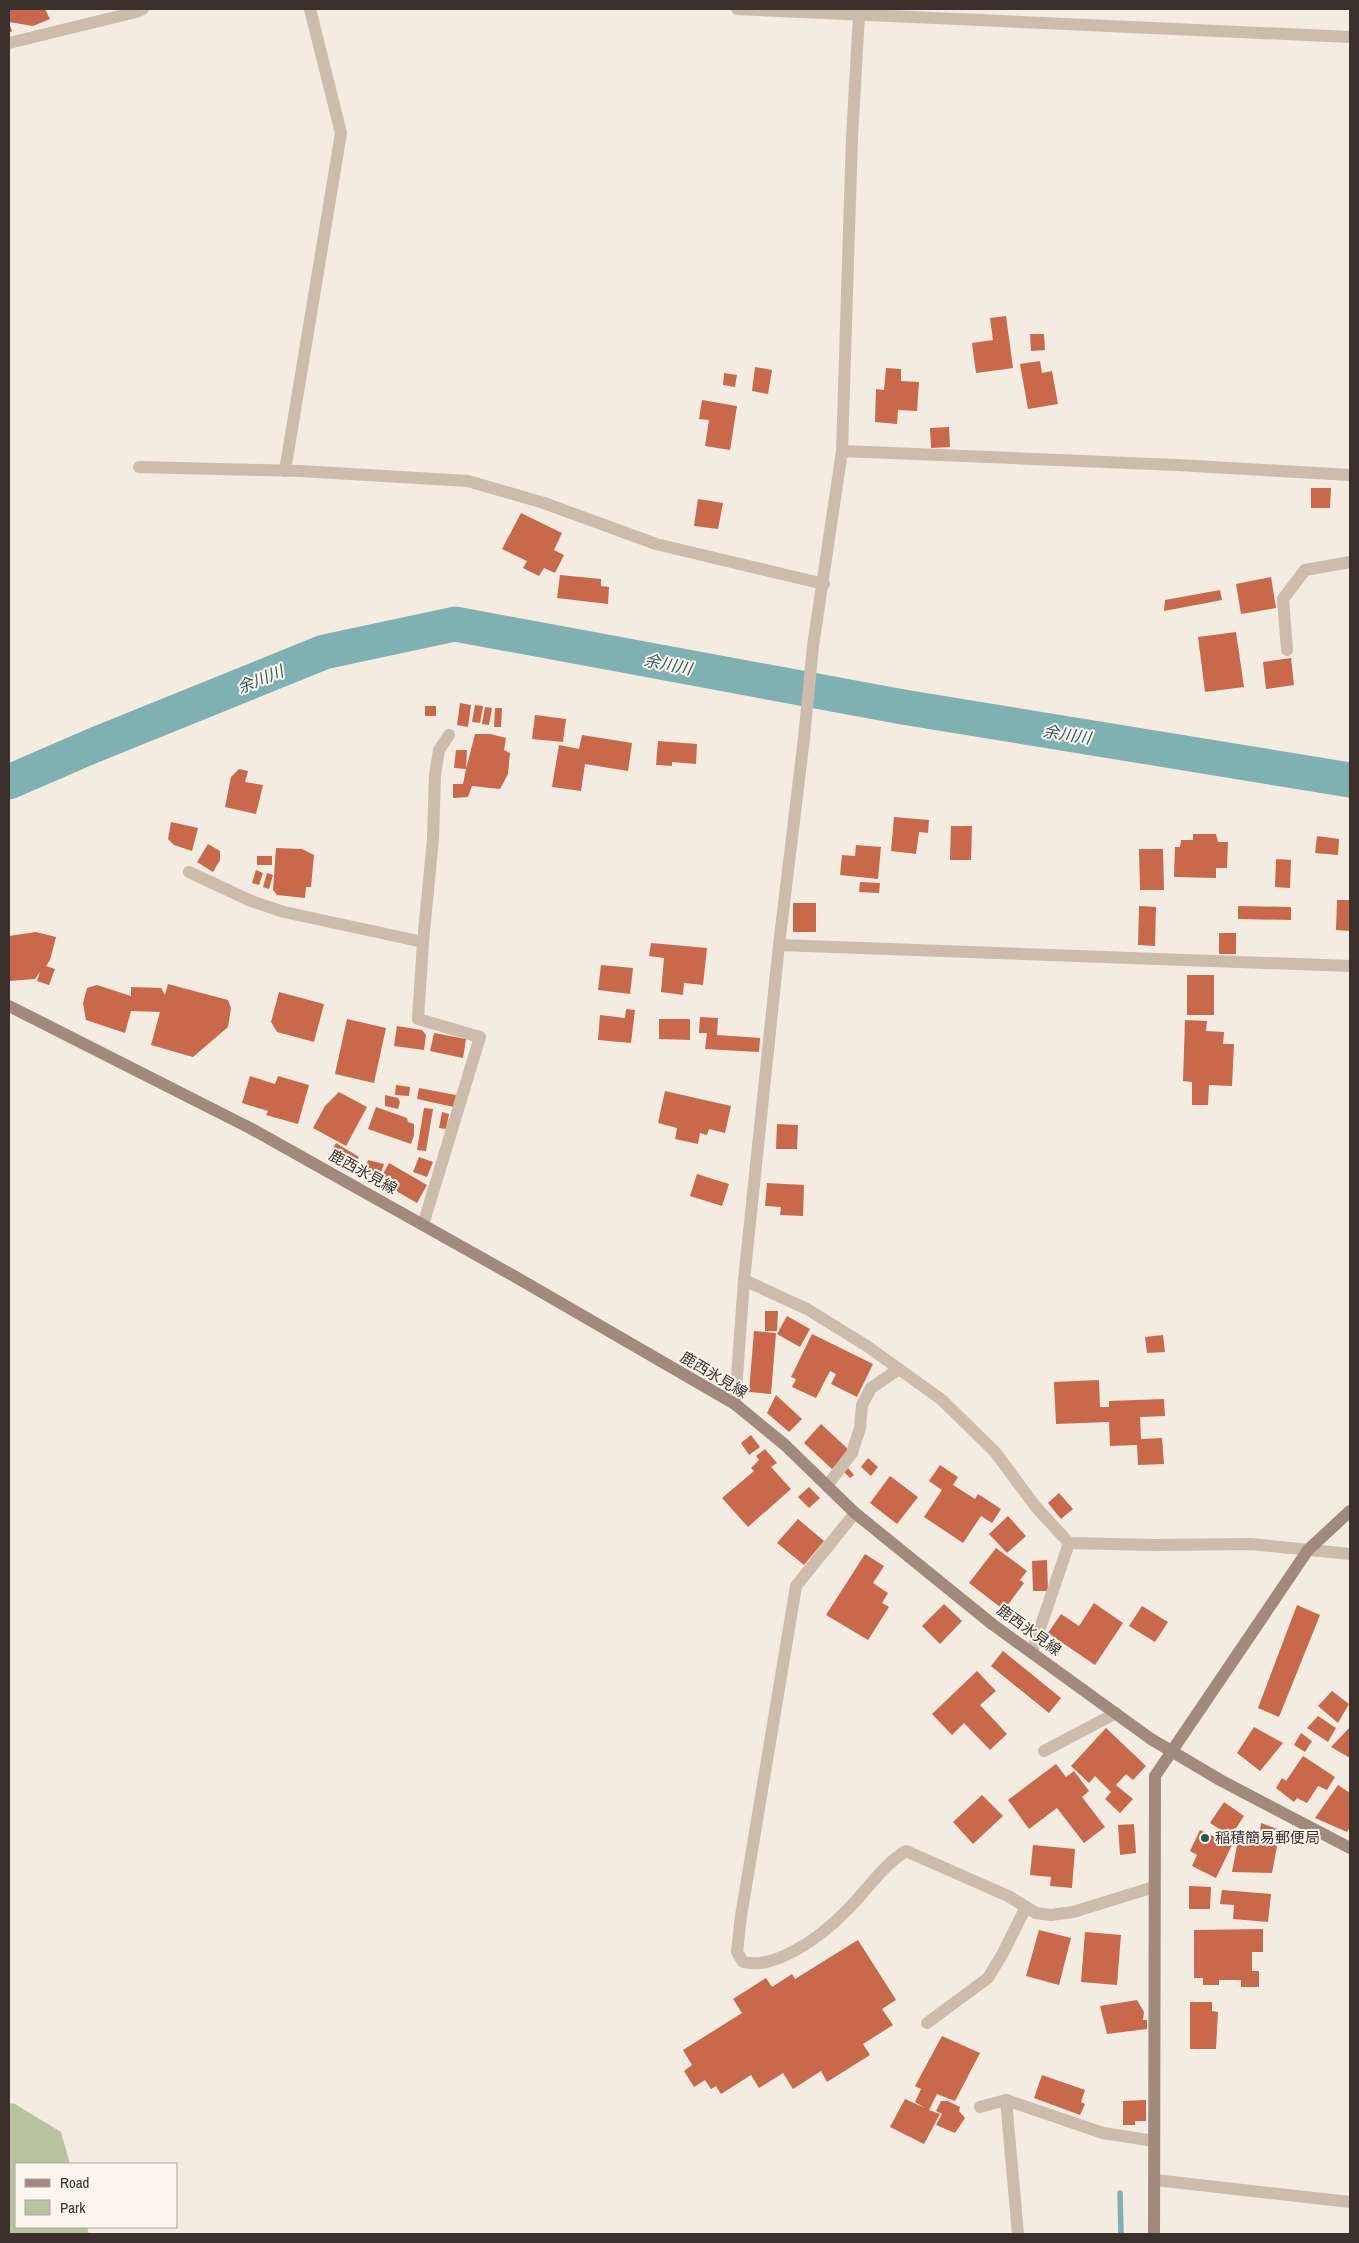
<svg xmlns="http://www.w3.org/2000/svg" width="1359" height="2243" font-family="'Archivo Narrow','Noto Sans JP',sans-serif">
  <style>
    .green { fill: #b8c4a0 }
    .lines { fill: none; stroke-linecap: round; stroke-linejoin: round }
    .stream { stroke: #7fb0b2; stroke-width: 5.5 }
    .river { stroke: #7fb0b2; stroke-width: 35 }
    .building { fill: #c8694b }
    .street { stroke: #cdbbac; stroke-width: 12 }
    .secondary { stroke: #a18a7d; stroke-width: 12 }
    .poi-dot { fill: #1f5a5e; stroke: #fbf5ee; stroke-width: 2 }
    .labels { text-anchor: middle; stroke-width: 4; stroke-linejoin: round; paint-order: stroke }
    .street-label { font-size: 15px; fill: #3b302b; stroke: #fbf5ee }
    .poi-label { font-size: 15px; fill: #3b302b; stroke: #fbf5ee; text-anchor: start }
    .water-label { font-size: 16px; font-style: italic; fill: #1f5a5e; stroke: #fbf5ee }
  </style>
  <rect width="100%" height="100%" fill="#f4ebe1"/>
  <!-- green -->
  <polygon class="green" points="9,2103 15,2104 61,2132 70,2164 16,2164 16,2227 87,2227 89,2234 9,2234"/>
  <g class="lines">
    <!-- stream -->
    <polyline class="stream" points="1120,2193 1121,2234"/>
    <!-- river -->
    <polyline class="river" points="9,782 92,746 324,652 455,624 903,707 1350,780"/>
  </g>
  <!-- building -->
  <g class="building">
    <polygon points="9,9 45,9 50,19 33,26 9,22 12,31 9,33"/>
    <polygon points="1006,316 1013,368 976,373 972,343 993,340 990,318"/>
    <polygon points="1030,334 1044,334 1045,350 1031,351"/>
    <polygon points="1040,361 1042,373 1052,371 1058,404 1028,409 1020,364"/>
    <polygon points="755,367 772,370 768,394 752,391"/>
    <polygon points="886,368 901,369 901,381 919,382 917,411 898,410 897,424 875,422 876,389 884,390"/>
    <polygon points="724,373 737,375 735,387 723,385"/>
    <polygon points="702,400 737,406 730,450 705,446 709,420 699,419"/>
    <polygon points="949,427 950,447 931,448 930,428"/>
    <polygon points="1311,488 1331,488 1330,508 1311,508"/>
    <polygon points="698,499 723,503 718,529 694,526"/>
    <polygon points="521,513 562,533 554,550 564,555 555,573 544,568 539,576 523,568 527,561 502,549"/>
    <polygon points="560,575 601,579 601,586 609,587 608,604 557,598"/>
    <polygon points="1271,577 1276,608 1241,614 1236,584"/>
    <polygon points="1220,590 1222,600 1164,611 1165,600"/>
    <polygon points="1236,632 1244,687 1205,692 1198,637"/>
    <polygon points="1291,658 1294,685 1266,689 1263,662"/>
    <polygon points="460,703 471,705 468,727 457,725"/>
    <polygon points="475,705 483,706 480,723 472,722"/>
    <rect x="425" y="706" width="11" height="10"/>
    <polygon points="485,707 492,708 489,725 482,724"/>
    <polygon points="495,708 502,708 501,727 494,727"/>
    <polygon points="535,715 566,719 563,742 532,739"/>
    <polygon points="475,734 490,734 506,738 504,750 510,753 508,774 500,789 472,786 468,797 453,798 453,784 463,784 466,769 454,768 456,750 467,750 466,769"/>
    <polygon points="582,735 632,743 628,771 585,764 581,791 552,787 559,745 579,749"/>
    <polygon points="658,741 697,744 696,764 672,762 672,766 656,765"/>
    <polygon points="239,769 248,771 245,782 263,785 256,814 225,807 231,777"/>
    <polygon points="894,817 929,820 928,833 919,832 916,854 891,851"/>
    <polygon points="171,822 198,828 192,851 174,845 168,839"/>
    <polygon points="951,826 972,826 971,860 950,860"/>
    <polygon points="1193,834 1216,834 1218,842 1228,842 1227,868 1216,868 1216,878 1174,877 1175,847 1180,847 1181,840 1193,840"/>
    <polygon points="1317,836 1339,839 1338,855 1315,853"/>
    <polygon points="208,844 220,851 220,860 213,872 197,862"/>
    <polygon points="856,845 881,847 878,879 840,875 842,855 855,856"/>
    <polygon points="276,848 302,849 314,855 311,887 306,887 305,898 277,895 273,890"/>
    <polygon points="1139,849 1163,849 1164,890 1140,890"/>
    <rect x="257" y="856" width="15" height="9"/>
    <polygon points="1276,859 1291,860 1290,888 1275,887"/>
    <polygon points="256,870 263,873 259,885 252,883"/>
    <polygon points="267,873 273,875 269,889 263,887"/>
    <polygon points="860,882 880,883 879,893 859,892"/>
    <polygon points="1337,900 1350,900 1350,931 1336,930"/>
    <rect x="793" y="903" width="23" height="29"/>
    <polygon points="1139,906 1156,907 1155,946 1138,945"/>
    <polygon points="1238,906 1291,907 1291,920 1238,919"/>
    <polygon points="36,932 56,937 50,960 46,966 55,969 49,985 37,981 40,972 35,979 9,981 9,936"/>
    <rect x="1219" y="933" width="17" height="21"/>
    <polygon points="651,943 707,948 703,985 684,983 683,995 661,992 664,958 649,956"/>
    <polygon points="601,965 633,968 630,994 598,990"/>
    <rect x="1187" y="975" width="27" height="40"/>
    <polygon points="168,984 228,1000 231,1008 228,1027 193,1057 151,1045 160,1012 131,1011 125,1033 86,1020 83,1003 87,988 97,985 131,996 131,987 161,988 165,995"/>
    <polygon points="279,992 324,1004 314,1042 277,1032 271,1022"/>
    <polygon points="626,1009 635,1010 631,1043 598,1040 600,1015 625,1018"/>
    <polygon points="700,1017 718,1018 717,1035 760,1038 759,1052 705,1049 707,1033 699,1033"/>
    <polygon points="347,1019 386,1028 374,1083 335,1074"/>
    <polygon points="659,1019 690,1019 690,1040 659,1039"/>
    <polygon points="1185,1020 1207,1021 1206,1031 1224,1032 1223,1044 1234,1044 1232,1086 1209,1085 1208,1105 1192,1105 1192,1082 1183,1081"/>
    <polygon points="397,1026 422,1030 426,1035 424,1050 394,1046"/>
    <polygon points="434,1033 466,1039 463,1058 430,1051"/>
    <polygon points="250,1076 275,1084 278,1076 309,1085 298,1124 266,1115 268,1111 242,1103"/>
    <polygon points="396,1085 410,1087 409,1096 395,1095"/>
    <polygon points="419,1088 456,1095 454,1107 417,1099"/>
    <polygon points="665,1091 731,1106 725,1133 709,1129 707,1135 700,1133 698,1144 675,1139 677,1128 658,1123"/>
    <polygon points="339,1092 367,1107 346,1146 313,1128 325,1106"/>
    <polygon points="385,1095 398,1098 400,1102 398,1109 385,1106"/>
    <polygon points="376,1107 407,1118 408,1122 414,1124 414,1135 411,1144 368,1129"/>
    <polygon points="424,1108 433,1109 426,1151 417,1150"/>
    <polygon points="442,1112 449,1114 446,1129 439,1128"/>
    <polygon points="777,1124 798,1125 797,1149 776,1149"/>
    <polygon points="336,1143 359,1157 355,1163 332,1150"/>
    <polygon points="419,1157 433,1162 427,1177 413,1172"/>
    <polygon points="368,1160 384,1164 379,1178 364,1173"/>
    <polygon points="389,1163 427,1185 417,1203 379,1181"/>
    <polygon points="697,1174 729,1184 722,1206 690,1196"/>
    <polygon points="767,1183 804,1185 803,1216 780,1215 781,1207 765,1206"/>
    <polygon points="765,1311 778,1311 777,1331 765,1331"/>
    <polygon points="787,1316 810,1329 800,1347 777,1334"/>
    <polygon points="754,1331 776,1333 771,1394 749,1392"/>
    <polygon points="812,1334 873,1364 857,1397 831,1384 836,1374 830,1371 816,1398 792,1387 796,1379 791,1377"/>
    <polygon points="1163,1335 1165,1352 1147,1353 1145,1337"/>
    <polygon points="1099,1380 1100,1407 1109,1407 1109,1401 1164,1399 1165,1416 1140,1417 1141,1439 1162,1438 1164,1464 1138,1465 1137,1445 1110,1446 1109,1422 1056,1424 1054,1382"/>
    <polygon points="776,1395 802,1419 789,1432 767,1413"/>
    <polygon points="821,1424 849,1450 832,1469 804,1443"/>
    <polygon points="751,1435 760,1447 749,1455 741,1443"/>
    <polygon points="765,1449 777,1463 771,1467 791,1489 748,1527 722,1498 754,1471 751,1468 759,1460 756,1456"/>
    <polygon points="868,1458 878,1467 871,1476 861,1467"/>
    <polygon points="940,1465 958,1477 953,1485 975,1499 978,1494 1001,1509 992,1523 981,1516 963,1543 924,1517 942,1490 929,1481"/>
    <polygon points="848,1468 854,1475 850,1478 844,1472"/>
    <polygon points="890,1476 918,1497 897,1524 870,1503"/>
    <polygon points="809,1487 820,1498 809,1508 798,1497"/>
    <polygon points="1059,1493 1073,1509 1061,1519 1048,1503"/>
    <polygon points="1008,1516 1026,1536 1007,1553 989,1534"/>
    <polygon points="798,1519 824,1541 804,1565 777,1543"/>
    <polygon points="996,1548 1027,1571 1020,1580 1024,1583 1004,1610 969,1583"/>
    <polygon points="865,1554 884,1566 873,1583 888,1593 882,1603 889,1607 868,1640 826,1615"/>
    <polygon points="1047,1560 1048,1591 1033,1591 1032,1561"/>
    <polygon points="1094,1603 1123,1623 1095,1665 1048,1633 1061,1614 1079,1626"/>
    <polygon points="944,1604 962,1621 940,1644 922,1626"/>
    <polygon points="1297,1605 1320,1615 1279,1717 1258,1708"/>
    <polygon points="1142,1606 1168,1622 1155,1642 1129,1626"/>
    <polygon points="1003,1651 1061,1698 1049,1713 991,1666"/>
    <polygon points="977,1671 996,1691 980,1705 1007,1734 990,1750 964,1723 952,1735 932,1714"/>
    <polygon points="1332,1691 1349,1704 1338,1723 1318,1706"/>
    <polygon points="1318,1716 1336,1728 1328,1742 1307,1728"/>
    <polygon points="1254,1727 1283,1743 1260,1771 1237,1753"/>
    <polygon points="1106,1728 1146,1766 1133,1780 1126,1774 1116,1785 1133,1799 1120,1813 1105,1799 1111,1792 1095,1776 1089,1783 1071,1766"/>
    <polygon points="1349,1728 1350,1729 1350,1758 1331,1747"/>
    <polygon points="1301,1733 1312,1741 1305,1752 1294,1745"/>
    <polygon points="1303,1756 1335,1777 1327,1790 1318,1786 1307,1803 1297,1798 1294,1802 1276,1788 1282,1778 1286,1781"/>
    <polygon points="1056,1764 1066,1777 1074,1771 1089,1791 1082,1797 1105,1827 1084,1843 1057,1808 1029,1829 1008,1800"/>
    <polygon points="1338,1785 1350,1793 1350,1827 1347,1832 1315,1818"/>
    <polygon points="982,1795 1003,1816 973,1844 953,1822"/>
    <polygon points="1224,1802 1244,1816 1231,1836 1210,1823"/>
    <polygon points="1261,1823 1280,1830 1272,1873 1232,1872 1238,1840 1259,1840"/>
    <polygon points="1134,1824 1136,1853 1120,1855 1118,1825"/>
    <polygon points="1200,1830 1232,1845 1216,1878 1192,1866 1197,1855 1190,1851"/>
    <polygon points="1033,1845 1075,1849 1072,1888 1050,1886 1051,1877 1030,1875"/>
    <polygon points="1189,1886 1211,1887 1210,1909 1189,1909"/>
    <polygon points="1222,1890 1271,1894 1268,1922 1233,1919 1234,1905 1220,1904"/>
    <polygon points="1263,1929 1263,1952 1252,1952 1252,1971 1259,1971 1259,1987 1241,1987 1241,1980 1219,1980 1219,1985 1203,1985 1203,1978 1194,1978 1194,1930"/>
    <polygon points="1039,1930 1071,1938 1059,1985 1026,1976"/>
    <polygon points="1085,1932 1121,1935 1117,1985 1081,1982"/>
    <polygon points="858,1940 896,2000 882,2009 893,2025 863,2044 870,2055 827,2082 821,2071 793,2089 783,2073 759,2088 751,2075 721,2094 716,2086 711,2089 705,2080 694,2087 684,2071 692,2065 683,2050 742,2013 733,1999 766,1978 772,1987 792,1974 795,1979"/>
    <polygon points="1137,2000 1144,2012 1143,2020 1147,2020 1147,2029 1107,2034 1100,2006"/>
    <polygon points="1190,2002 1212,2002 1212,2011 1218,2012 1216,2049 1190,2049"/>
    <polygon points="942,2036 980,2053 955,2101 937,2094 929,2110 940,2114 924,2144 890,2127 905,2099 925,2108 915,2102 921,2089 915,2086"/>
    <polygon points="1042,2075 1085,2090 1081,2102 1085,2104 1080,2115 1034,2098"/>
    <polygon points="1146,2100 1146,2121 1135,2121 1135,2125 1123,2125 1123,2101"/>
    <polygon points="941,2101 948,2101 960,2107 959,2111 965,2118 955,2133 936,2125 942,2114 936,2111"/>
  </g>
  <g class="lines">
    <!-- street -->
    <g class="street">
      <polyline points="737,9 1350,37"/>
      <polyline points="9,43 136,12 143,9"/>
      <polyline points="842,451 1177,465 1350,475"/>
      <polyline points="139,467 300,471 468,481 544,503 656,544 824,584"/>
      <polyline points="285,471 341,133 310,9"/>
      <polyline points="1287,650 1283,599 1305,570 1350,562"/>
      <polyline points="189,872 251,901 284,912 423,942 418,1019 480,1037 423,1225"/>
      <polyline points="423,942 433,839 435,775 439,750 449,735"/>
      <polyline points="779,945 1350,966"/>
      <polyline points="744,1280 807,1309 867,1346 942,1400 995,1452 1036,1507 1069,1543 1154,1545 1251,1544 1350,1554"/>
      <polyline points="735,1404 744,1280 779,945 804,738 813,646 842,451 852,137 859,15"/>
      <polyline points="827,1486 852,1453 860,1428 862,1405 871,1388 899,1369"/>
      <path d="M 855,1513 L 796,1586 L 741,1916 L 737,1952 L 743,1962 C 761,1966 777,1960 794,1951 C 815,1940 832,1926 849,1908 C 868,1889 883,1865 906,1851 L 1008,1896 L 1036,1913 L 1051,1915 L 1073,1912 L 1154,1887"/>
      <polyline points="1032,1652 1069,1543"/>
      <polyline points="1044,1751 1116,1713"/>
      <polyline points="927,2023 988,1978 1003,1953 1026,1907"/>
      <polyline points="1006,2100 1018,2234"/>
      <polyline points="980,2107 1006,2100 1103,2133 1154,2141"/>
      <polyline points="1155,2180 1350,2202"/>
    </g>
    <!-- secondary -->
    <g class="secondary">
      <polyline points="9,1006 250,1128 514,1276 735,1404 785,1445 855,1513 992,1624 1151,1739 1220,1780 1350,1848"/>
      <polyline points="1154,2234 1155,1776 1308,1550 1350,1511"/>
    </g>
  </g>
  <!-- markers -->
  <circle class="poi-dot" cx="1205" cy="1838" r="5"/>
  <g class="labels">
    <!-- street labels -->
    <g class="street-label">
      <text transform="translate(363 1172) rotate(29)" y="5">鹿西氷見線</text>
      <text transform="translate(714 1375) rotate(31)" y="5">鹿西氷見線</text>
      <text transform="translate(1029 1630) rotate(36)" y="5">鹿西氷見線</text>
    </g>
    <!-- poi labels -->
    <g class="poi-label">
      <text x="1215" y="1843">稲積簡易郵便局</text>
    </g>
    <!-- water labels -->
    <g class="water-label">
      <text transform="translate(668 664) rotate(11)" y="6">余川川</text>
      <text transform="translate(260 679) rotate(-22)" y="6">余川川</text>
      <text transform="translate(1067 734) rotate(9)" y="6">余川川</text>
    </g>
  </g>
  <!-- border -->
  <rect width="1359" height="2243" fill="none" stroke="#3b302b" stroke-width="20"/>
  <!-- legend -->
  <rect x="15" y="2163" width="162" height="65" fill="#fbf5ee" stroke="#aea6a0"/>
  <rect x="25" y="2179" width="25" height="8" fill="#a18a7d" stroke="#aea6a0"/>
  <text x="60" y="2188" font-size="15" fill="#3b302b">Road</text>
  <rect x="25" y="2200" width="25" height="15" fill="#b8c4a0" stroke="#aea6a0"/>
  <text x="60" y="2213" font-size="15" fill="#3b302b">Park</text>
</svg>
